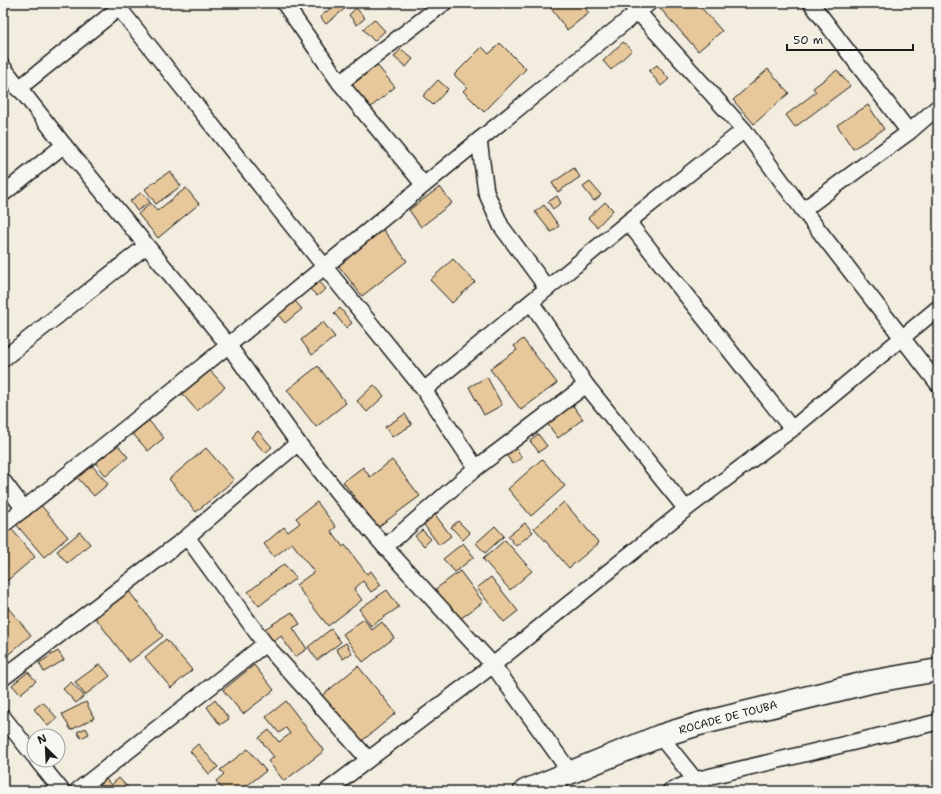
<svg xmlns="http://www.w3.org/2000/svg" width="941" height="794" font-family="'Shantell Sans',sans-serif">
  <style>
    .building { fill: #e7c89a; stroke: #1c1c1c }
    .lines { fill: none; stroke-linecap: round; stroke-linejoin: round }
    .street-casing { stroke: #1c1c1c; stroke-width: 18 }
    .primary-casing { stroke: #1c1c1c; stroke-width: 25 }
    .street { stroke: #f6f6f2; stroke-width: 15 }
    .primary { stroke: #f6f6f2; stroke-width: 22 }
    .labels { text-anchor: middle; stroke-width: 4; stroke-linejoin: round; paint-order: stroke }
    .street-label { font-size: 11px; fill: #1c1c1c; stroke: #f6f6f2 }
  </style>
  <rect width="100%" height="100%" fill="#f3ede0"/>
  <filter id="ink" filterUnits="userSpaceOnUse"><feTurbulence type="fractalNoise" baseFrequency=".025" numOctaves="2"/><feDisplacementMap in="SourceGraphic" scale="8" xChannelSelector="R" yChannelSelector="G"/><feConvolveMatrix kernelMatrix="1 2 1 2 8 2 1 2 1" color-interpolation-filters="sRGB"/></filter>
  <g filter="url(#ink)">
    <!-- building -->
    <g class="building">
      <polygon points="337,3 352,3 326,24 320,17"/>
      <polygon points="547,3 581,3 589,13 567,30"/>
      <polygon points="661,3 697,3 722,31 698,51 658,6"/>
      <polygon points="356,8 365,18 357,25 349,15"/>
      <polygon points="374,19 385,31 374,41 363,29"/>
      <polygon points="623,42 632,50 611,70 603,61"/>
      <polygon points="500,43 526,69 484,112 463,91 467,87 454,75 482,47 489,54"/>
      <polygon points="401,49 413,59 406,67 394,57"/>
      <polygon points="377,65 395,87 371,107 352,85"/>
      <polygon points="657,65 669,79 661,86 649,71"/>
      <polygon points="768,69 789,93 754,124 733,100"/>
      <polygon points="837,70 850,86 795,127 786,115 816,92 813,88"/>
      <polygon points="438,80 448,89 433,105 423,96"/>
      <polygon points="868,105 884,129 853,149 837,125"/>
      <polygon points="574,168 580,177 558,192 552,183"/>
      <polygon points="170,171 181,186 156,204 145,189"/>
      <polygon points="590,182 601,195 594,201 583,187"/>
      <polygon points="440,187 452,203 421,227 409,210"/>
      <polygon points="186,188 199,204 158,238 138,214 151,203 157,211"/>
      <polygon points="142,192 150,202 137,211 130,201"/>
      <polygon points="557,196 561,203 553,209 548,202"/>
      <polygon points="605,202 613,210 597,227 588,218"/>
      <polygon points="544,205 559,226 551,232 535,212"/>
      <polygon points="381,227 407,261 362,296 335,261"/>
      <polygon points="453,259 475,282 452,303 430,280"/>
      <polygon points="317,279 326,289 317,296 308,287"/>
      <polygon points="295,301 302,309 285,323 278,315"/>
      <polygon points="340,308 352,323 346,328 334,313"/>
      <polygon points="323,322 335,337 312,355 301,340"/>
      <polygon points="523,339 557,383 521,410 490,369 517,350 514,346"/>
      <polygon points="318,366 346,403 316,427 287,390"/>
      <polygon points="208,368 225,387 197,411 180,391"/>
      <polygon points="487,377 502,405 484,415 469,387"/>
      <polygon points="374,385 384,396 367,412 357,401"/>
      <polygon points="571,403 583,419 558,438 546,422"/>
      <polygon points="143,414 164,438 148,451 127,427"/>
      <polygon points="405,414 412,425 392,437 385,427"/>
      <polygon points="258,431 272,447 265,453 251,437"/>
      <polygon points="538,434 547,446 539,452 530,441"/>
      <polygon points="116,443 128,457 106,476 94,461"/>
      <polygon points="206,448 234,480 196,512 169,479"/>
      <polygon points="516,448 522,458 512,464 506,454"/>
      <polygon points="542,459 565,486 531,516 508,489"/>
      <polygon points="392,460 420,496 378,527 343,482 363,467 370,477"/>
      <polygon points="89,462 108,484 94,496 74,474"/>
      <polygon points="317,502 336,527 331,531 343,547 345,545 367,574 371,571 381,585 371,592 363,581 354,589 362,600 328,626 296,585 314,572 292,543 274,557 264,544 284,527 288,532 300,523 296,518"/>
      <polygon points="564,502 599,543 569,568 534,528"/>
      <polygon points="39,503 68,537 44,557 15,523"/>
      <polygon points="431,509 451,536 439,545 419,518"/>
      <polygon points="458,521 470,533 463,540 451,527"/>
      <polygon points="525,523 533,532 516,546 508,536"/>
      <polygon points="9,526 35,557 3,584 3,531"/>
      <polygon points="495,526 504,536 485,553 476,543"/>
      <polygon points="422,530 431,539 424,546 415,536"/>
      <polygon points="80,532 90,544 67,563 57,551"/>
      <polygon points="505,540 532,571 510,590 483,559"/>
      <polygon points="463,543 474,557 455,572 443,559"/>
      <polygon points="284,564 296,578 259,606 248,592"/>
      <polygon points="460,571 483,602 456,622 433,591"/>
      <polygon points="491,577 518,611 504,622 477,588"/>
      <polygon points="128,590 163,636 129,662 94,616"/>
      <polygon points="387,590 399,607 371,626 359,609"/>
      <polygon points="3,602 31,635 3,659"/>
      <polygon points="292,612 300,624 293,628 307,649 295,657 281,636 272,643 263,630"/>
      <polygon points="364,619 372,630 382,622 394,638 363,662 343,634"/>
      <polygon points="331,629 341,642 317,660 308,647"/>
      <polygon points="166,639 192,670 171,688 145,657"/>
      <polygon points="346,643 352,653 343,659 336,649"/>
      <polygon points="58,651 64,660 44,672 39,663"/>
      <polygon points="100,664 110,676 85,695 75,682"/>
      <polygon points="254,665 274,690 243,714 223,690"/>
      <polygon points="358,666 396,713 351,750 313,703"/>
      <polygon points="28,672 36,681 20,694 12,685"/>
      <polygon points="71,682 84,696 76,703 63,689"/>
      <polygon points="215,700 229,719 220,725 207,707"/>
      <polygon points="286,701 324,751 284,781 268,761 274,757 259,738 269,730 279,742 290,734 286,728 279,733 266,717"/>
      <polygon points="43,702 57,718 48,726 34,709"/>
      <polygon points="86,702 94,718 71,730 62,714"/>
      <polygon points="86,728 89,734 81,738 77,732"/>
      <polygon points="198,744 218,767 209,774 190,751"/>
      <polygon points="248,749 266,771 240,791 224,791 216,781 224,774 220,770"/>
      <polygon points="119,778 131,791 93,791 106,779 111,785"/>
    </g>
    <g class="lines">
      <!-- street casing -->
      <g class="street-casing">
        <g id="street">
          <polyline points="284,3 340,83 423,184"/>
          <polyline points="630,3 744,130 803,210 938,384"/>
          <polyline points="811,3 909,132"/>
          <polyline points="119,8 324,266 424,390 476,468"/>
          <polyline points="3,67 64,145 229,346 298,443 339,494 385,547 493,665 570,772"/>
          <polyline points="340,83 444,3"/>
          <polyline points="18,89 125,3"/>
          <polyline points="479,140 486,192 501,226 547,288"/>
          <polyline points="3,194 64,145"/>
          <polyline points="803,210 909,132 938,107"/>
          <polyline points="628,222 792,429"/>
          <polyline points="531,302 586,385 686,509"/>
          <polyline points="3,359 146,246"/>
          <polyline points="424,390 628,222 744,130"/>
          <polyline points="3,481 24,509"/>
          <path d="M 3,525 C 222,355 432,175 649,3"/>
          <polyline points="187,537 265,644 368,759"/>
          <polyline points="385,547 476,468 586,385"/>
          <polyline points="3,678 187,537 298,443"/>
          <polyline points="3,717 34,756"/>
          <polyline points="660,736 704,791"/>
          <polyline points="37,760 62,791"/>
          <polyline points="77,791 265,644"/>
          <polyline points="327,791 493,665 686,509 792,429 938,308"/>
          <polyline points="670,791 695,780 938,722"/>
        </g>
      </g>
      <!-- primary casing -->
      <g class="primary-casing">
        <polyline id="primary" points="525,791 660,736 699,724 870,682 938,670"/>
      </g>
      <!-- street -->
      <use href="#street" class="street"/>
      <!-- primary -->
      <use href="#primary" class="primary"/>
    </g>
  </g>
  <g class="labels">
    <!-- street labels -->
    <g class="street-label">
      <text transform="translate(728 717) rotate(-15)" y="4">ROCADE DE TOUBA</text>
    </g>
  </g>
  <!-- margin -->
  <rect width="941" height="794" fill="none" stroke="#f6f6f2" stroke-width="16"/>
  <rect x="8" y="8" width="925" height="778" fill="none" stroke="#1c1c1c" stroke-width="1.5" filter="url(#ink)"/>
  <!-- north arrow -->
  <g transform="translate(46 748) rotate(336)"><circle r="19" fill="#f6f6f2" stroke="#9f9f9c"/>
  <path d="M0-3L7 15L0 10L-7 15Z" fill="#1c1c1c"/>
  <text y="-6" font-size="11" font-weight="bold" text-anchor="middle" fill="#1c1c1c">N</text>
  </g>
  <!-- scale -->
  <path d="M787 44v6h126v-6" fill="none" stroke="#1c1c1c" stroke-width="2"/>
  <text x="793" y="44" font-size="12" fill="#1c1c1c" stroke="#f6f6f2" stroke-width="3" paint-order="stroke">50 m</text>
</svg>
